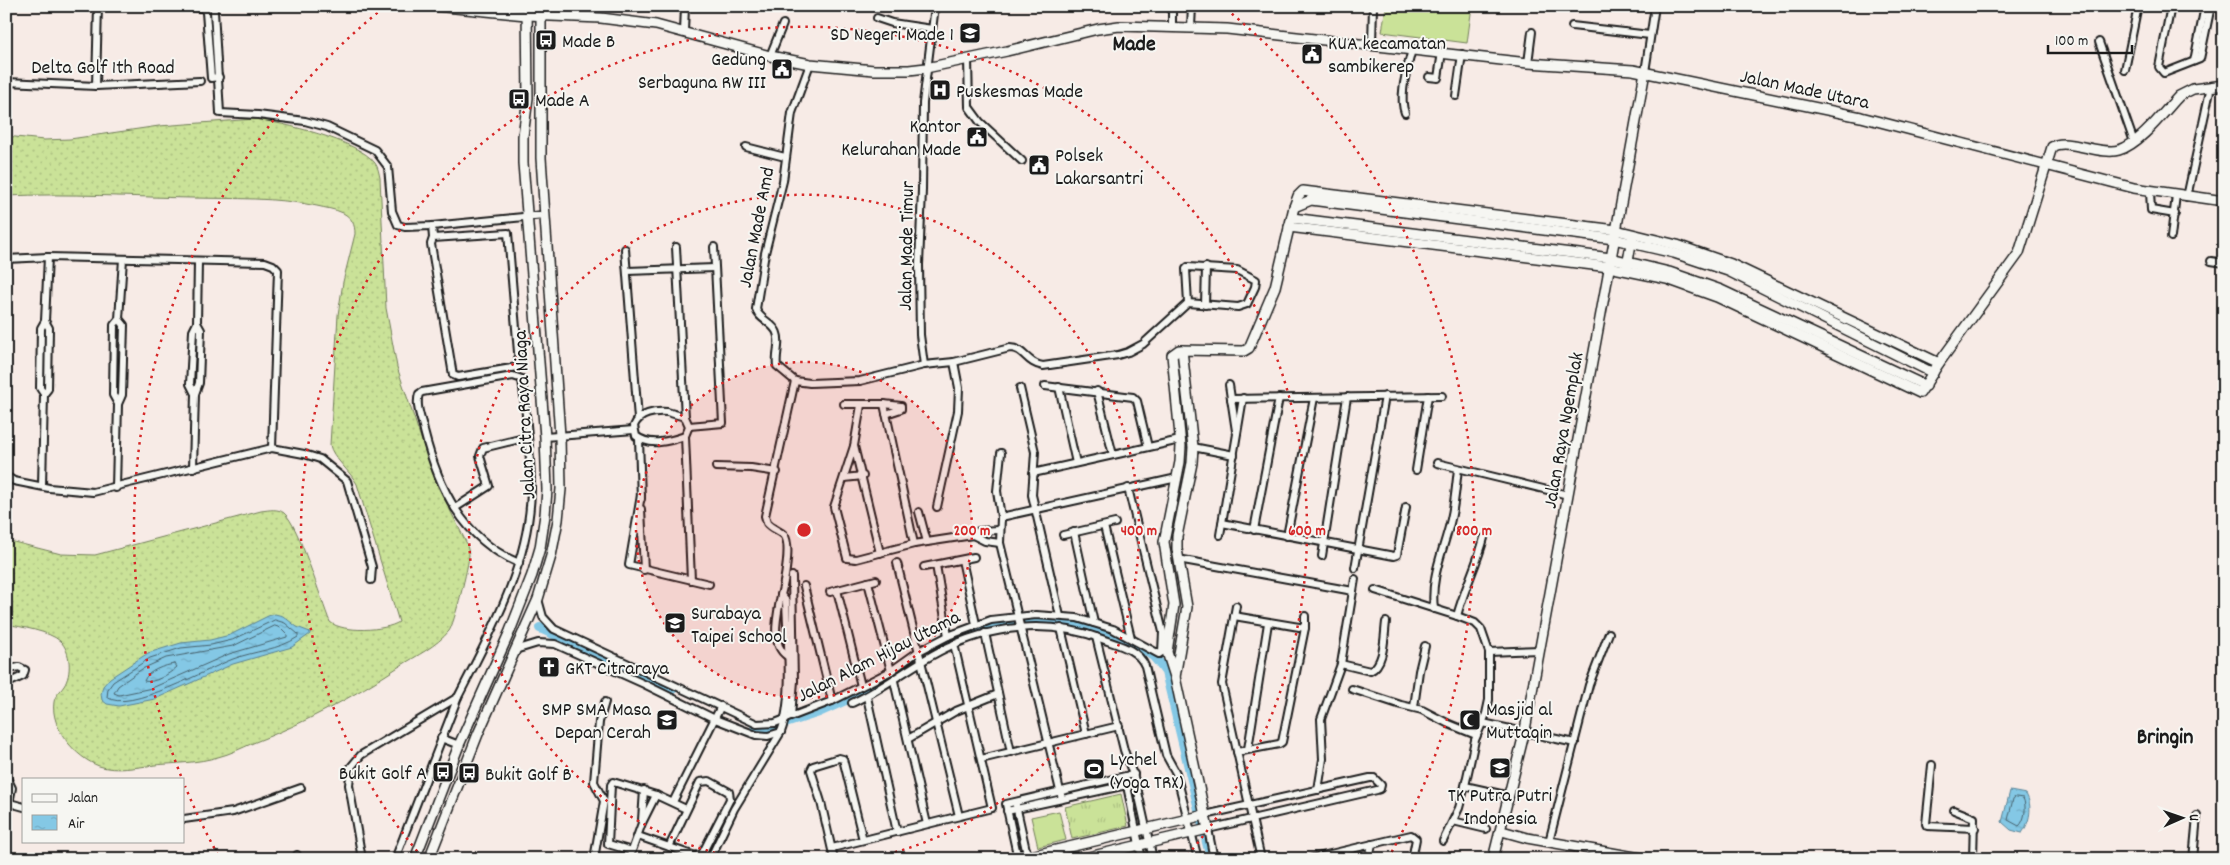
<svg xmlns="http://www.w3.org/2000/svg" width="2230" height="865" font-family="Dekko,sans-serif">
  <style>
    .grass { fill: url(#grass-dots); stroke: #737f5a }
    .park { fill: url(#park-tufts); stroke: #737f5a }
    .garden { fill: #cae298; stroke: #737f5a }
    .water { fill: url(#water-ripples); stroke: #5a8395 }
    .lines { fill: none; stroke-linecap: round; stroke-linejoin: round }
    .shore { stroke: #46616c; stroke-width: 1 }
    .river { stroke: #84c8e5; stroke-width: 10 }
    .street-casing { stroke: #1c1c1c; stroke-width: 10 }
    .secondary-casing { stroke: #1c1c1c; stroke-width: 12 }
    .street { stroke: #f6f6f2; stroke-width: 6 }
    .secondary { stroke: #f6f6f2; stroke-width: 9 }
    .ring { fill: none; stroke: #d62828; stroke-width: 2.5; stroke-dasharray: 2.5 5 }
    .labels { text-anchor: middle; stroke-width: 4; stroke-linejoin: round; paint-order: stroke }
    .poi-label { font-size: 20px; fill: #1c1c1c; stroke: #f6f6f2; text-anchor: start }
    .street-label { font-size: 20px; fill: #1c1c1c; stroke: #f6f6f2 }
    .quarter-label { font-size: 22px; font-weight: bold; fill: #1c1c1c; stroke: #f6f6f2 }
    .centre { fill: #d62828; stroke: #f6f6f2; stroke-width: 2.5 }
    .ring-label { font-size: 15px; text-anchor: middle; font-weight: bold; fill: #d62828; stroke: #f6f6f2; stroke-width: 4; stroke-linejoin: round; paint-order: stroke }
  </style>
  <defs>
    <pattern id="grass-dots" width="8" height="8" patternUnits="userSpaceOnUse" patternTransform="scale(1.25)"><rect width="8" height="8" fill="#cae298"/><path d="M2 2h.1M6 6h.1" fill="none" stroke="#adc182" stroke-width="1.8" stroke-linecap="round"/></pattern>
    <pattern id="park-tufts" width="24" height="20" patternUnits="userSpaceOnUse" patternTransform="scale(1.25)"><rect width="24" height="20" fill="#cae298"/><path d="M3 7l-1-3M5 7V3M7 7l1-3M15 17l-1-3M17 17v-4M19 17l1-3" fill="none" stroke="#adc182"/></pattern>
    <pattern id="water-ripples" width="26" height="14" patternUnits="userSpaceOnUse" patternTransform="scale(1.25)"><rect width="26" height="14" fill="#84c8e5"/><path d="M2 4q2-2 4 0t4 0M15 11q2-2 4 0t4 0" fill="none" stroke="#71abc4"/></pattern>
  </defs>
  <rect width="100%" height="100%" fill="#f7ebe6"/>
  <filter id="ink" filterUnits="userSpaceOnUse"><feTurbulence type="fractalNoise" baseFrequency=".02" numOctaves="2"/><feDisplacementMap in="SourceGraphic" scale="10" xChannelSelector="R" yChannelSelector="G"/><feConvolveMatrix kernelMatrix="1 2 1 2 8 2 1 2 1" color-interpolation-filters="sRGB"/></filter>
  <g filter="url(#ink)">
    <!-- grass -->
    <path class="grass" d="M 255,119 C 282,123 358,140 375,163 C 378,167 379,173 380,178 L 386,308 L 397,367 L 435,480 L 467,544 C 467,547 469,551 469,555 C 469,564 454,625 449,631 C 437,646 416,656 400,666 C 353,697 305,723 253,743 C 242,748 230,754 218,757 C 198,763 176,763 155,765 C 137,767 116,772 99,766 C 76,758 50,728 54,702 C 55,695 60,692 64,686 C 72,674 71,651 60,641 C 49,631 21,627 6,624 L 6,540 L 61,554 L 95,555 L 261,511 C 269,510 278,508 284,513 C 299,525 321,601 330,622 C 343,633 385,631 399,622 L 357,484 C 350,471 332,457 330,445 L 338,315 L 343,282 L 355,234 C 355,224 352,218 343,213 C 335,209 325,208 317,206 C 275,197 235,199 192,198 C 130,197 69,193 6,196 L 6,136 L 44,140 L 70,139 L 159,126 Z"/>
    <!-- park -->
    <polygon class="park" points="1121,794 1128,826 1072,839 1065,807"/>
    <!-- garden -->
    <g class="garden">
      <polygon points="1386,6 1472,6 1467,43 1382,32"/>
      <polygon points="1059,811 1066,840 1038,847 1031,817"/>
    </g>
    <!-- water -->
    <g class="water">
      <polygon points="275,614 283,616 297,627 310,632 310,634 292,647 233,664 155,699 119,706 107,704 102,700 101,694 103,686 110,678 148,653 181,643 210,640 230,635 268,616"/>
      <path d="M 2010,791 L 2026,794 C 2033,806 2030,822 2022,833 L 2011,830 L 2002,822 Z"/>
    </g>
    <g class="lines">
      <!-- shore -->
      <g class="shore">
        <path d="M 275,620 L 285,623 L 298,634 L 298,637 C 279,650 254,651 233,659 C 209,668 127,714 107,697 L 108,689 L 113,682 L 150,658 L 181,648 L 211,645 L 232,640 Z"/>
        <polygon points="275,626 281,628 287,634 287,637 229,654 152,688 119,695 114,693 118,686 142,669 166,658 233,646"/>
        <path d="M 175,664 L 177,667 C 169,674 154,684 144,681 C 147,671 165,665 175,664 Z"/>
        <path d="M 2016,797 L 2023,798 C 2027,806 2025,821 2019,826 L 2008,820 L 2013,799 Z"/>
      </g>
      <!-- river -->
      <g class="river">
        <polyline points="540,628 674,688"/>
        <path d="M 935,651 C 993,619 1063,611 1124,641 C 1133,645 1144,649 1152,655 C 1157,659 1162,667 1166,672 L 1211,859"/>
        <polyline points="755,725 773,727 819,712 877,686 909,666"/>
      </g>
      <!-- street casing -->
      <g class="street-casing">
        <g id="street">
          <polyline points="178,6 202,8"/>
          <polyline points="202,6 206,12 211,78 219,77"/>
          <polyline points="2171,6 2159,67 2164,73 2200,59 2211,6"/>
          <polyline points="214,11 220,113 258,115 305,121 327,127 375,150 388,167 392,211 398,225 405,227 432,226 544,215"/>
          <polyline points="877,18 892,23 932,29"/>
          <polyline points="1172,26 1172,6"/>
          <polyline points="1572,26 1650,35"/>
          <polyline points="1191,27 1192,6"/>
          <polyline points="684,32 685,6"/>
          <polyline points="2099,42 2134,142"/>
          <polyline points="1372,44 1373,6"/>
          <polyline points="770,56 783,24"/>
          <polyline points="968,59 969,107 980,122 1022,161"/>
          <polyline points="2194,61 2205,6"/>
          <polyline points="1528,63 1532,32"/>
          <polyline points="2125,70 2138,6"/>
          <polyline points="1645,72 1655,6"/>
          <polyline points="1429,77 1438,78 1442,52"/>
          <polyline points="6,82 96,86 200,81"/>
          <polyline points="96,86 98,6"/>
          <polyline points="1456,96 1462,54"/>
          <path d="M 1405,113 C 1398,95 1408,67 1412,49"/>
          <polyline points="746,147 785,157"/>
          <polyline points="2150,192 2151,210 2175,214"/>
          <polyline points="2187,197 2211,86"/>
          <polyline points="432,226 433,238 431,244 453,375 458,377 517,367 519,364 508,233 433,238"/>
          <polyline points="2171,237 2176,195"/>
          <polyline points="676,247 685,417"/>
          <polyline points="625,249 638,419"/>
          <polyline points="6,259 48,257 265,262 273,265 278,270 272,448"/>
          <polyline points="2211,261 2224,263"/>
          <polyline points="627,271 715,268"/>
          <polyline points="1205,305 1206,267"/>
          <polyline points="924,365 920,335 919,265 922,190 923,103 935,6"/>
          <path d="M 795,381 L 810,383 L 860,381 L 924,365 L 954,362 L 1010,348 C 1024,348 1027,364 1043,366 L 1118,355 L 1128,352 L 1143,344 L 1188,303 L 1238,307 L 1247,304 L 1255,287 L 1256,280 L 1237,270 L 1188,267 L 1186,269 L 1188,303"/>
          <path d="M 795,381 L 777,366 C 775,355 781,343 777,333 C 773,322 759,320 756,309 L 765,253 L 783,181 L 792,113 L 810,64"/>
          <polyline points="1229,385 1236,431"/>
          <polyline points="1045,386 1133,397 1137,401 1148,447"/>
          <polyline points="1059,387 1076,463"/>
          <polyline points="1020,388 1035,452 1032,495 1060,616"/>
          <polyline points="1097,391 1113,455"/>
          <polyline points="44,394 40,388 41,328 45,321"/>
          <polyline points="195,394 190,384 193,331 197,323"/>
          <polyline points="1231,399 1442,396"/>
          <polyline points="118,404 113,395 114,325 119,319 123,259"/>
          <polyline points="844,404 884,404 901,406 901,409 886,414"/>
          <polyline points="884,404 914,544"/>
          <polyline points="861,405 854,446 880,553"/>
          <path d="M 667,412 L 685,417 L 689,426 L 685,436 C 670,441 650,447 636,436 L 634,426 C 639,413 655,411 667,412 Z"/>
          <polyline points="689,426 723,423 714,247"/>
          <polyline points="685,436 691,580"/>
          <polyline points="545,437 634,430"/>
          <polyline points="639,439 641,499"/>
          <polyline points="854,446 834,507 847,558 856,559 914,544 973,535 979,531 999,530"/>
          <polyline points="1193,447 1234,455"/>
          <polyline points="1001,453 997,491 1001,517 1000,543 1062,799"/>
          <polyline points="1437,463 1568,495"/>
          <polyline points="716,467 751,468 777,472"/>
          <polyline points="193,468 195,394 199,383 201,330 197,323 198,262"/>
          <polyline points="1416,470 1428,396"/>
          <polyline points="1033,473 1180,440"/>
          <polyline points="6,476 14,481 49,488 93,492 272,448 304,454 320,459 347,481 372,567 371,580"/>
          <polyline points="844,478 863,476"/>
          <polyline points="42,486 44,394 48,389 49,328 45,321 48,257"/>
          <polyline points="116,488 118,404 122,395 124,325 119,319"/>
          <polyline points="641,495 629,565 709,584"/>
          <polyline points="937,507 958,411 959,388 954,362"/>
          <polyline points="455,508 489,486 480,456 483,448 528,437"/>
          <polyline points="641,509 644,570"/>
          <polyline points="919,512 927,542"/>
          <polyline points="1001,517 1177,478"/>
          <polyline points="1222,523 1394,556 1397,555 1406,507"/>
          <polyline points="1104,526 1131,638"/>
          <polyline points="1254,530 1279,398"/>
          <polyline points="1074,532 1094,623"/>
          <polyline points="973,535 985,541 1000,543"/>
          <polyline points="1063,535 1115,523"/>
          <polyline points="1220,535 1243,398"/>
          <polyline points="1287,536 1314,398"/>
          <polyline points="1322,556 1347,397"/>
          <polyline points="1178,559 1353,591"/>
          <polyline points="962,560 976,624"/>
          <polyline points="897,563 959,816"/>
          <polyline points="936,565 948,636"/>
          <polyline points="924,567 974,557"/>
          <polyline points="1355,568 1385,396"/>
          <polyline points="868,582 891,671"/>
          <polyline points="804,586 832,701"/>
          <polyline points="837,590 861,686"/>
          <polyline points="1375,590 1457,616 1475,623 1481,629 1489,652 1489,700 1486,714 1475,740 1465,786 1510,796"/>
          <polyline points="830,592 876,580"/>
          <path d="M 781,595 C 778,613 769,644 787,656"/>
          <polyline points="538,599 543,617 554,629 757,724 775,723 832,701 891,671 919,651 948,636 991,620 1036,615 1077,618 1113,629 1159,654 1162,652 1163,632 1128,488"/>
          <polyline points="1236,606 1222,684 1261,859"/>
          <path d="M 1434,609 C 1430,576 1444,550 1451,519 C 1455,502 1456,485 1458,469"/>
          <polyline points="1234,616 1305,628"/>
          <path d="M 1457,616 C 1464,589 1477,565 1484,538"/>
          <polyline points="1061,628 1086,734"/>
          <polyline points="985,633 1011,752"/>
          <polyline points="1096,637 1124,750 1136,783 1153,859"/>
          <polyline points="515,650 538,643 555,644 644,684 715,719 756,735 768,736 781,732"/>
          <polyline points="1489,652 1540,650"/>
          <path d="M 1341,664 L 1370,671 C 1385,665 1384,636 1386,622"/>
          <polyline points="6,670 19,667 25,670 23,676 6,684"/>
          <polyline points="894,681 927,824"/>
          <polyline points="1352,689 1401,705 1422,710 1449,724 1476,735"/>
          <path d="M 458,697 C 491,632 530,564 531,489 C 531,452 526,415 522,379 L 513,376 L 422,392 L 419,394 C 415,406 422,420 424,431 C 438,487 463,540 519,563"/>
          <polyline points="867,697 897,832"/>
          <path d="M 852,703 C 883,689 909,667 940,651 C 991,625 1048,619 1102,639 C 1118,645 1138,649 1145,666 L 1166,755 L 1176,773 L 1198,859"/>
          <polyline points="1414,707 1419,671 1425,646"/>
          <polyline points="791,716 794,681 792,576"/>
          <polyline points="1483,723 1575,743"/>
          <polyline points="441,738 459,745"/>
          <polyline points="908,739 956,711 998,694"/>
          <polyline points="1248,749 1268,623"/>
          <polyline points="1237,752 1279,744 1282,742 1305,628 1305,616"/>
          <polyline points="981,759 1119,726"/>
          <polyline points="1932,765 1926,824 1927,826 1975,828"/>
          <polyline points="6,776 12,788 9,803"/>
          <polyline points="1126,781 1142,859"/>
          <polyline points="1318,790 1323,759 1321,719 1341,664 1355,579"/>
          <polyline points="6,802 24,807"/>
          <polyline points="673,802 721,706"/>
          <polyline points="1016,805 1028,859"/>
          <polyline points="1954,810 1974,818 1973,859"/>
          <polyline points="1007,811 1136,783"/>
          <polyline points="1205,815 1370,778 1374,778 1381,785 1380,789 1377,790 1208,829 1214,859"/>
          <polyline points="184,819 233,812 301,788"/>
          <polyline points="642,820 644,790"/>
          <polyline points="1453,821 1486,829"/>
          <polyline points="638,836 695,856 702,854 730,799 729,792 709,781 700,782 669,847"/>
          <polyline points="1443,841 1459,808 1465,786"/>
          <polyline points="1549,842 1589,685 1609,633"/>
          <polyline points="832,848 992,808 954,644"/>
          <polyline points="632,851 608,844 611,785 613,782 656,795 686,809"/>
          <polyline points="297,855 298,859"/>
          <polyline points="362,859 349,785 351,767 361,755 458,697 395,859"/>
          <polyline points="594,859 604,801 594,782 599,722 605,702"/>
          <polyline points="629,859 642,823 656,795"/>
          <path d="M 710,859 L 734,809 L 781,732 C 794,698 787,638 786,601 L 781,595 C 784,584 792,544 784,535 C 779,530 772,529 767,523 L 765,516 L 795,381"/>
          <polyline points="834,859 821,802 811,770 813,766 839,758 843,759 863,840"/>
          <polyline points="1018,859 1006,804 1134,774"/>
          <polyline points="1309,859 1411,835 1416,839 1412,859"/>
          <polyline points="1369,859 1372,844"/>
          <polyline points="2193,859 2197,816"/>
        </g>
      </g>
      <!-- secondary casing -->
      <g class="secondary-casing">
        <g id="secondary">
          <polyline points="435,6 526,15 601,18 656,25 770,56 810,64 874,70 909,70 926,68 1007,51 1098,29 1119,26 1227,29 1528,63 1633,70 1861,117 2134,188 2224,201"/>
          <polyline points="1294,207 1311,200 1614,239 1674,253 1728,271 1933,373"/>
          <polyline points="1292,218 1611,258 1669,272 1721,290 1926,386"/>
          <path d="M 1289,227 L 1609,267 L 1667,279 L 1717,297 L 1920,393 L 1939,363 L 2019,253 L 2052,147 C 2066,137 2101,156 2119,150 C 2140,144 2164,112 2179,96 L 2193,89 L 2224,85"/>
          <polyline points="1627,267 1632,238"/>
          <polyline points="1175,677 1167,652 1174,605 1164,542 1180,462 1181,446 1172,355 1179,350 1244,351 1249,348 1275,287 1294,207 1298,196 1303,191 1616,230 1677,245 1731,264 1939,363"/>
          <polyline points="1502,831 1527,838 1646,859"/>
          <polyline points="415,859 459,745 510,631 532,575 540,548 545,515 547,490 545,437 523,163 523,136 528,98 527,6"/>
          <polyline points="429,859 478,734 538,599 551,556 558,520 561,489 560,436 541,158 541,6"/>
          <polyline points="1018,859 1205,815"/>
          <polyline points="1080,859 1208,829 1175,677 1187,607 1177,549 1177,536 1192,463 1193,447 1182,350"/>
          <polyline points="1493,859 1525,730 1645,72"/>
        </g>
      </g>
      <!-- street -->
      <use href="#street" class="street"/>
      <!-- secondary -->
      <use href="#secondary" class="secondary"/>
    </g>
  </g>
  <!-- distance rings -->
  <circle cx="804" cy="530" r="168" fill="#d62828" fill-opacity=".12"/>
  <g class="ring">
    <circle cx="804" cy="530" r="168"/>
    <path d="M737 858A335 335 0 1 1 871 858"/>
    <path d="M422 857A503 503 0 1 1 1186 857"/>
    <path d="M218 855A670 670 0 0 1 185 786M181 776A670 670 0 0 1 382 9M1226 9A670 670 0 0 1 1390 855"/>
  </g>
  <!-- icons -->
  <defs>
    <g id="school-square" transform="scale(1.125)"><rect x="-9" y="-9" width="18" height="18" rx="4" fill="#1c1c1c" stroke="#f6f6f2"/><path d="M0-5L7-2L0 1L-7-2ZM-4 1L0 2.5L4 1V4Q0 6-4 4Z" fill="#fff"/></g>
    <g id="bus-square" transform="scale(1.125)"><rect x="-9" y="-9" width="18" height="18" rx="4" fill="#1c1c1c" stroke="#f6f6f2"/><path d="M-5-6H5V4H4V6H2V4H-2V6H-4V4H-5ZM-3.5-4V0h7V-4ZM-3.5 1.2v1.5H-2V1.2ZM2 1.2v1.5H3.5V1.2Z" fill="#fff"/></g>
    <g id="civic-square" transform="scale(1.125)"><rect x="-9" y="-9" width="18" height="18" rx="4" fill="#1c1c1c" stroke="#f6f6f2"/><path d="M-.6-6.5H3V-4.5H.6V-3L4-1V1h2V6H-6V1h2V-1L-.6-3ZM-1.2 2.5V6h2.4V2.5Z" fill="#fff"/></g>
    <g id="hospital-square" transform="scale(1.125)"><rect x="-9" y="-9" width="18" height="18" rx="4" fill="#1c1c1c" stroke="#f6f6f2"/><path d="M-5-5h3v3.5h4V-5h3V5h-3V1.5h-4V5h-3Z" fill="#fff"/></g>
    <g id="church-square" transform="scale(1.125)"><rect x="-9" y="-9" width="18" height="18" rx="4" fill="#1c1c1c" stroke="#f6f6f2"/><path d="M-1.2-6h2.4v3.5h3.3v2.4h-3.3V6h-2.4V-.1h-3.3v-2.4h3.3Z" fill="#fff"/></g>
    <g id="mosque-square" transform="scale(1.125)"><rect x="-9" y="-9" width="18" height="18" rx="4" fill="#1c1c1c" stroke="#f6f6f2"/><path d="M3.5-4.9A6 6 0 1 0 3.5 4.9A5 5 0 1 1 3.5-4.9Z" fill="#fff"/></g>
    <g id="stadium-square" transform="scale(1.125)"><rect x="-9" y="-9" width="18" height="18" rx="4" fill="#1c1c1c" stroke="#f6f6f2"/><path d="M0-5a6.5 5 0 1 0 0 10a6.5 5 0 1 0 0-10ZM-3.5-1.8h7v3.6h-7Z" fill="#fff"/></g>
  </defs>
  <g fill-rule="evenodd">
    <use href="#school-square" x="970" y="33"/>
    <use href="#bus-square" x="546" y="40"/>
    <use href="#civic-square" x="1312" y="54"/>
    <use href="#civic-square" x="782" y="69"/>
    <use href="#hospital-square" x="940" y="90"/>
    <use href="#bus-square" x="519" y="99"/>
    <use href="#civic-square" x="977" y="137"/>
    <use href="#civic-square" x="1039" y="165"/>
    <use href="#school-square" x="675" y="623"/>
    <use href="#church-square" x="549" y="667"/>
    <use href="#school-square" x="667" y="720"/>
    <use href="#mosque-square" x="1470" y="720"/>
    <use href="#school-square" x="1500" y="768"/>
    <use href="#stadium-square" x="1094" y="769"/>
    <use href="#bus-square" x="443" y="772"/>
    <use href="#bus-square" x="469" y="773"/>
  </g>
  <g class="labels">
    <!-- poi labels -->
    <g class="poi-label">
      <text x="954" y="40" text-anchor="end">SD Negeri Made 1</text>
      <text x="562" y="47">Made B</text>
      <text x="1328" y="49">KUA kecamatan<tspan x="1328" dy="23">sambikerep</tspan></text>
      <text x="766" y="65" text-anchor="end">Gedung<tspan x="766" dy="23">Serbaguna RW III</tspan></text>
      <text x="956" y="97">Puskesmas Made</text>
      <text x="535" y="106">Made A</text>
      <text x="961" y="132" text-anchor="end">Kantor<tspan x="961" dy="23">Kelurahan Made</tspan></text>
      <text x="1055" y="161">Polsek<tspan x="1055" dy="23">Lakarsantri</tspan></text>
      <text x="691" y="619">Surabaya<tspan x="691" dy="23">Taipei School</tspan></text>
      <text x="565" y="674">GKT Citraraya</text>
      <text x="651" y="715" text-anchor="end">SMP SMA Masa<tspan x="651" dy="23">Depan Cerah</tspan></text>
      <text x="1486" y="715">Masjid al<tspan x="1486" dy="23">Muttaqin</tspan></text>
      <text x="1110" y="765">Lychel<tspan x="1110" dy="23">(Yoga TRX)</tspan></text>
      <text x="427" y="779" text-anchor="end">Bukit Golf A</text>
      <text x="485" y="780">Bukit Golf B</text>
      <text x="1500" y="801" text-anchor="middle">TK Putra Putri<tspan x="1500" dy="23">Indonesia</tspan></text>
    </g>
    <!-- street labels -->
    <g class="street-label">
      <text x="103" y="73">Delta Golf 1th Road</text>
      <text transform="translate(1805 88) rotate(12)" y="7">Jalan Made Utara</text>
      <text transform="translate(755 227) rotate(-79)" y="7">Jalan Made Amd</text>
      <text transform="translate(905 246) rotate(-89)" y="7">Jalan Made Timur</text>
      <text transform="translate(523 415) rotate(-93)" y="7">Jalan Citra Raya Niaga</text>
      <text transform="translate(1562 430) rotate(-80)" y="7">Jalan Raya Ngemplak</text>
      <text transform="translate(878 655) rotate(-27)" y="7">Jalan Alam Hijau Utama</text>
    </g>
    <!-- quarter labels -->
    <g class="quarter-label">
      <text x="1134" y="50">Made</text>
      <text x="2165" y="743">Bringin</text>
    </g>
  </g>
  <circle cx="804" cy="530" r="8" class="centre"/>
  <g class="ring-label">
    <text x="972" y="535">200 m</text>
    <text x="1139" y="535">400 m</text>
    <text x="1307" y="535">600 m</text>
    <text x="1474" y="535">800 m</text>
  </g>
  <!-- margin -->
  <rect width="2230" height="865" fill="none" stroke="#f6f6f2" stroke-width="25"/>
  <rect x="12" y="12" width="2205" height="840" fill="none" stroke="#1c1c1c" stroke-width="2" filter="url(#ink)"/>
  <!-- legend -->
  <rect x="22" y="778" width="162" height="65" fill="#f6f6f2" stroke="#9f9f9c"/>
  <rect x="32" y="794" width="25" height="8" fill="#f6f6f2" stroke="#9f9f9c"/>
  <text x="68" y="802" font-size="15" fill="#1c1c1c">Jalan</text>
  <rect x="32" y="815" width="25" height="15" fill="url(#water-ripples)" stroke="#9f9f9c"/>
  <text x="68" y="828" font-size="15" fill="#1c1c1c">Air</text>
  <!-- north arrow -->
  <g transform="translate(2182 818) rotate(88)" stroke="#f6f6f2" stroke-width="4" paint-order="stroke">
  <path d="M0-4L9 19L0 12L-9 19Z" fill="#1c1c1c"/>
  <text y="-8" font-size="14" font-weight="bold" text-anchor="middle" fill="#1c1c1c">U</text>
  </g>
  <!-- scale -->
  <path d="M2048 45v8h84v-8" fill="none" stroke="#1c1c1c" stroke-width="2.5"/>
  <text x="2055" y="45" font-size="15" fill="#1c1c1c" stroke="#f6f6f2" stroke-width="4" paint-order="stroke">100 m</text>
</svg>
